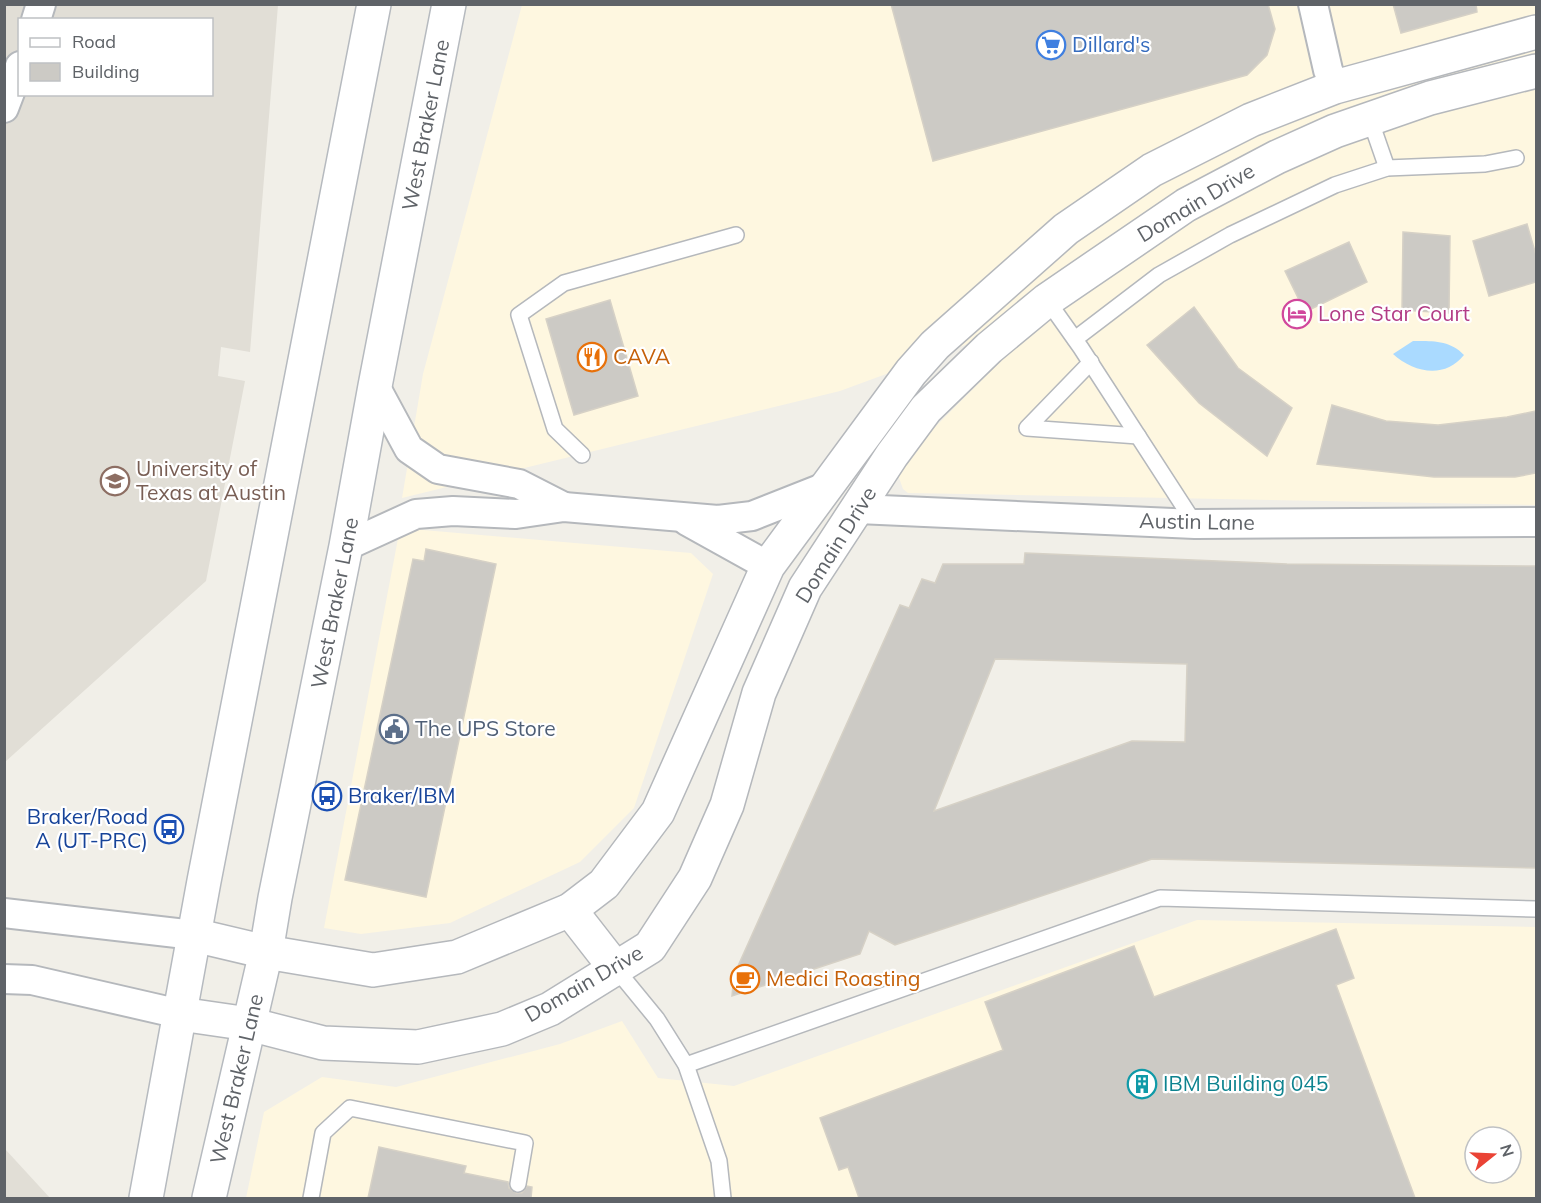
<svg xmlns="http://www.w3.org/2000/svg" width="1541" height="1203" font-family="Mulish,sans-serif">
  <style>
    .commercial { fill: #fef7e0; fill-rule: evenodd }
    .education { fill: #e1ded6; fill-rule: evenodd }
    .water { fill: #aadaff }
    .building { fill: #cccac5; stroke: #d6d1c6; stroke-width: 1.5; fill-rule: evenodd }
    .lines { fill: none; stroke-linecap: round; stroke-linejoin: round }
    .service-casing { stroke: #b5b8bc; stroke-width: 18 }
    .minor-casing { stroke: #b5b8bc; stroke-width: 32 }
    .tertiary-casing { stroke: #b5b8bc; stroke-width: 36 }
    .secondary-casing { stroke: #b6babf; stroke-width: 36 }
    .service { stroke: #fff; stroke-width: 15 }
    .minor { stroke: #fff; stroke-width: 28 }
    .tertiary { stroke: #fff; stroke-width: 33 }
    .secondary { stroke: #fff; stroke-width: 33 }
    .labels { text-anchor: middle; stroke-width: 4.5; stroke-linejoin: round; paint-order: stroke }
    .shop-label { font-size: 21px; fill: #366cbe; stroke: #fff; text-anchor: start }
    .street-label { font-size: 21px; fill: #5f6368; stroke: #fff }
    .hotel-label { font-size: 21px; fill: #b23c85; stroke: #fff; text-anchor: start }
    .food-label { font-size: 21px; fill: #c56008; stroke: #fff; text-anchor: start }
    .education-label { font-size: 21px; fill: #785e54; stroke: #fff; text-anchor: start }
    .service-label { font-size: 21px; fill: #4e5e75; stroke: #fff; text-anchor: start }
    .transit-label { font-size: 21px; fill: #164399; stroke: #fff; text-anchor: start }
    .culture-label { font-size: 21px; fill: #0d838f; stroke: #fff; text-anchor: start }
  </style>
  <rect width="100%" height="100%" fill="#f1efe8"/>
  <!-- commercial -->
  <g class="commercial">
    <polygon points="522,5 1536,5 1536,505 908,493 903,489 898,475 901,468 935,427 1012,350 1063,309 840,391 402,498 423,374"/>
    <polygon points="400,528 691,553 713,574 634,808 580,862 450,923 361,934 324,928"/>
    <path d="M 1197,920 L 1536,927 L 1536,1198 L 246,1198 L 264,1112 L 322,1077 L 396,1087 L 560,1044 L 622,1021 L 658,1078 L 734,1086 ZM 1475,1137 L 1511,1137 L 1511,1173 L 1475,1173 Z"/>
  </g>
  <!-- education -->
  <g class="education">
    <path d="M 5,5 L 278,5 L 250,352 L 221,347 L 218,376 L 245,381 L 206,581 L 5,762 ZM 20,20 L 212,20 L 212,94 L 20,94 Z"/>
    <polygon points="4,1149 5,1149 50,1198 5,1198"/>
  </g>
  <!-- water -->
  <path class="water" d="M 1413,341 C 1432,341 1450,340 1464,355 C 1445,379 1414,373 1393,354 Z"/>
  <!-- building -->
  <g class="building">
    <polygon points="891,4 1268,4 1275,29 1267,55 1247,75 933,161"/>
    <polygon points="1393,4 1476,4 1477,12 1401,33"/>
    <polygon points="1527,224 1536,255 1536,282 1489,296 1473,241"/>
    <polygon points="1403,232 1450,236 1449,313 1402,310"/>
    <polygon points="1349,242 1367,282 1305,312 1285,271"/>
    <polygon points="610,300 638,396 574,415 546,319"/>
    <polygon points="1194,307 1238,368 1292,408 1267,456 1199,403 1147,345"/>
    <polygon points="1332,405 1386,421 1438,425 1507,417 1536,411 1536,473 1515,477 1434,477 1317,464"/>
    <polygon points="426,549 496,564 426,897 345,880 413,559 424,561"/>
    <path d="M 1025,553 L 1287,564 L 1536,566 L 1536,868 L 1152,859 L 895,945 L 869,931 L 860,954 L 732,996 L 734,975 L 900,605 L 909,608 L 922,579 L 935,583 L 943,564 L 1024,564 ZM 995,659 L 1187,664 L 1185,742 L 1132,741 L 934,811 Z"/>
    <polygon points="1336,929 1354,978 1336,985 1415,1198 859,1198 848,1167 839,1170 820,1118 1003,1050 985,1002 1134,946 1154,997"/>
    <polygon points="379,1147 466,1166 464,1173 508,1182 509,1188 516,1193 522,1193 527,1186 532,1187 531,1198 368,1198"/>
  </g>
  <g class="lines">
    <!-- service casing -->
    <g class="service-casing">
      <g id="service">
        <polyline points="1370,119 1387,168"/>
        <polyline points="1047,300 1081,348 1195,524"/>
        <polyline points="1075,339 1159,275 1230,235 1335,185 1387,168 1485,164 1516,158"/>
        <polyline points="1091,362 1027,428 1138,436"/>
        <polyline points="582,455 555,429 519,315 564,283 736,235"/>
        <polyline points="616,969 657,1019 686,1065 719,1161 723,1198"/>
        <polyline points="686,1065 1160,898 1536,909"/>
        <polyline points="311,1198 323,1133 350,1108 525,1143 518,1184"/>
      </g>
    </g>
    <!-- minor casing -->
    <g class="minor-casing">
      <g id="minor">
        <polyline points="1313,4 1328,70 1335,87"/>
        <polyline points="36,20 41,4"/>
        <polyline points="4,108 20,66"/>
        <polyline points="375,386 409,449 438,469 519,484 564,507"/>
        <polyline points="858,509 1195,524 1536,522"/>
        <polyline points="687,521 768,566"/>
        <polyline points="346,546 416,514 453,511 516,514 564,507 718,520 752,516 828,486"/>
        <polyline points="4,913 194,935"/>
        <polyline points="4,979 32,980 180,1014"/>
      </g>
    </g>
    <!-- tertiary casing -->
    <g class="tertiary-casing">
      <g id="tertiary">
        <polyline points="570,910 616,969"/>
        <polyline points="194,935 266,952 373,970 457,957 570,910 604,884 658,812 768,566 911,372 935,345 1066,229 1152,170 1251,120 1335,87 1536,32"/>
        <polyline points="180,1014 249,1024 323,1043 418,1047 502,1029 550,1009 650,947 695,878 727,805 759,693 805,588 892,455 926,409 989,348 1047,300 1186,205 1277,157 1335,131 1430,98 1536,71"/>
      </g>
    </g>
    <!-- secondary casing -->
    <g class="secondary-casing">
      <g id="secondary">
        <polyline points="146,1198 204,881 374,4"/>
        <polyline points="209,1198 266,952 275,898 346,546 375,386 449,4"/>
      </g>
    </g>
    <!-- service -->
    <use href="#service" class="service"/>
    <!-- minor -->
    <use href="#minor" class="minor"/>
    <!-- tertiary -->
    <use href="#tertiary" class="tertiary"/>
    <!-- secondary -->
    <use href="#secondary" class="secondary"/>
  </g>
  <!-- icons -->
  <defs>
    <g id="supermarket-ring" transform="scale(1.5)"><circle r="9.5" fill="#fff" stroke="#3f7fe0" stroke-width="1.5"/><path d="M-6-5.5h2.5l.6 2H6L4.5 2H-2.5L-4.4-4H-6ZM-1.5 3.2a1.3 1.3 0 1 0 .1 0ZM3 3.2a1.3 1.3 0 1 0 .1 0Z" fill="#3f7fe0"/></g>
    <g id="hotel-ring" transform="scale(1.5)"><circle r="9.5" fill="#fff" stroke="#d1479c" stroke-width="1.5"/><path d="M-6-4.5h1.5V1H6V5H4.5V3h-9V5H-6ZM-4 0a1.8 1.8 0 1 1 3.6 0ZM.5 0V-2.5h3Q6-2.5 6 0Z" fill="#d1479c"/></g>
    <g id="restaurant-ring" transform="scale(1.5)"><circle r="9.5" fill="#fff" stroke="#e8710a" stroke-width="1.5"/><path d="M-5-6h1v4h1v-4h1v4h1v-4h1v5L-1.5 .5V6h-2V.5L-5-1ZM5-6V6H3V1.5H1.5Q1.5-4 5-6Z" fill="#e8710a"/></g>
    <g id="university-ring" transform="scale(1.5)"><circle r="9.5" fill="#fff" stroke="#8d6e63" stroke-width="1.5"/><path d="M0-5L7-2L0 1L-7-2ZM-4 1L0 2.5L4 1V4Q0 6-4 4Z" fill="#8d6e63"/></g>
    <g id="civic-ring" transform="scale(1.5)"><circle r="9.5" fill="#fff" stroke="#5c6f8a" stroke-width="1.5"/><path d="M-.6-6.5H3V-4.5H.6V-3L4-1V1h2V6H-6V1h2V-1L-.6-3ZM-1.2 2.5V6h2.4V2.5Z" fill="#5c6f8a"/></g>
    <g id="bus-ring" transform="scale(1.5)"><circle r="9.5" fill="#fff" stroke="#1a4fb4" stroke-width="1.5"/><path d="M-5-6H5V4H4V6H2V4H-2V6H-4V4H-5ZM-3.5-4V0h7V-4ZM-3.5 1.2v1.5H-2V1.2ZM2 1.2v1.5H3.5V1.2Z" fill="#1a4fb4"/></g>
    <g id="cafe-ring" transform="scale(1.5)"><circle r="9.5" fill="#fff" stroke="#e8710a" stroke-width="1.5"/><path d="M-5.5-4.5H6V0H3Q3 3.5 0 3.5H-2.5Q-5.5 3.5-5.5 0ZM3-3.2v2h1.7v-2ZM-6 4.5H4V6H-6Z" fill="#e8710a"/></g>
    <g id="building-ring" transform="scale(1.5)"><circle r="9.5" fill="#fff" stroke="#0f9aa8" stroke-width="1.5"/><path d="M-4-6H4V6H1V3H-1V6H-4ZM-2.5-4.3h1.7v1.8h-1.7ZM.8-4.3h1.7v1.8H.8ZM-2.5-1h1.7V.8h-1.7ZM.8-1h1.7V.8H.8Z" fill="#0f9aa8"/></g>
  </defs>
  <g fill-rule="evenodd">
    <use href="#supermarket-ring" x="1051" y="45"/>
    <use href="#hotel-ring" x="1297" y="314"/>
    <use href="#restaurant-ring" x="592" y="357"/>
    <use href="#university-ring" x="115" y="481"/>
    <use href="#civic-ring" x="394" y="729"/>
    <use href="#bus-ring" x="327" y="796"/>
    <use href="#bus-ring" x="169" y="829"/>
    <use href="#cafe-ring" x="745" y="979"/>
    <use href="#building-ring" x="1142" y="1084"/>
  </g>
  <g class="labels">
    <!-- shop labels -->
    <g class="shop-label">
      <text x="1072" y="52">Dillard's</text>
    </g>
    <!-- street labels -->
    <g class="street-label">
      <text transform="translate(426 125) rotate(-79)" y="7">West Braker Lane</text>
      <text transform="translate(1196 203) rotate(-31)" y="7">Domain Drive</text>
      <text transform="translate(1197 522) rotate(1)" y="7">Austin Lane</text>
      <text transform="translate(836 545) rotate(-58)" y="7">Domain Drive</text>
      <text transform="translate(335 603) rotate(-79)" y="7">West Braker Lane</text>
      <text transform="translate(584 984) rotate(-30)" y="7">Domain Drive</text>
      <text transform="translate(237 1079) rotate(-77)" y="7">West Braker Lane</text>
    </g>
    <!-- hotel labels -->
    <g class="hotel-label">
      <text x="1318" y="321">Lone Star Court</text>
    </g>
    <!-- food labels -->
    <g class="food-label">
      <text x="613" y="364">CAVA</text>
      <text x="766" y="986">Medici Roasting</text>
    </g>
    <!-- education labels -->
    <g class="education-label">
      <text x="136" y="476">University of<tspan x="136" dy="24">Texas at Austin</tspan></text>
    </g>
    <!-- service labels -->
    <g class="service-label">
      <text x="415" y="736">The UPS Store</text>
    </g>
    <!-- transit labels -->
    <g class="transit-label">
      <text x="348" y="803">Braker/IBM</text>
      <text x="148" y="824" text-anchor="end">Braker/Road<tspan x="148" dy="24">A (UT-PRC)</tspan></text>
    </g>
    <!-- culture labels -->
    <g class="culture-label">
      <text x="1163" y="1091">IBM Building 045</text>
    </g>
  </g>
  <!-- border -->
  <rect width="1541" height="1203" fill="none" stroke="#5f6368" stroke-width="12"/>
  <!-- legend -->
  <rect x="18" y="18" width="195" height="78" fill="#ffffff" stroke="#bfc1c3" stroke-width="1.5"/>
  <rect x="30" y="38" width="30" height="9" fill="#ffffff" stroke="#bfc1c3" stroke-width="1.5"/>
  <text x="72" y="48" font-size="18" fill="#5f6368">Road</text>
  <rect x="30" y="63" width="30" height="18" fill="#cccac5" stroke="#bfc1c3" stroke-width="1.5"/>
  <text x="72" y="78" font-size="18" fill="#5f6368">Building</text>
  <!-- north arrow -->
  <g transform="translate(1493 1155) rotate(72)"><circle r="28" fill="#ffffff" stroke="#bfc1c3" stroke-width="1.5"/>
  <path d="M0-4.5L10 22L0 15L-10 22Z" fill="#ea4335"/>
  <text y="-9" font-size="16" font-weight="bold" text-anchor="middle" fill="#5f6368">N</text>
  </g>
</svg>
